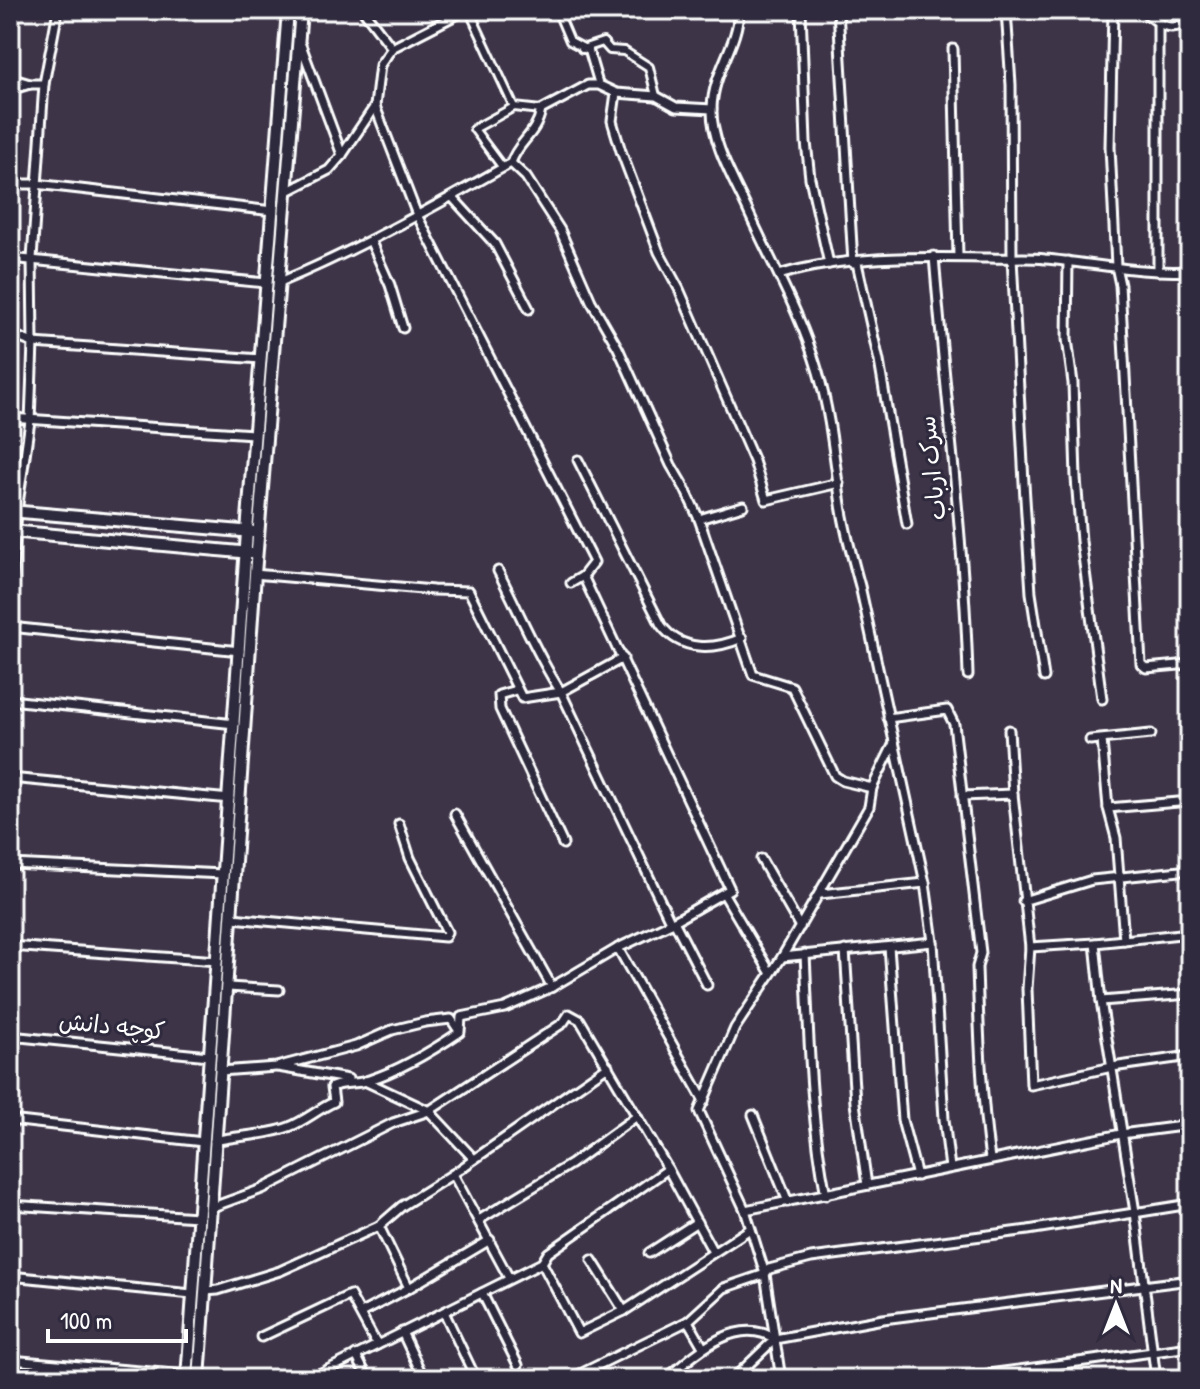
<svg xmlns="http://www.w3.org/2000/svg" width="1200" height="1389" font-family="'Patrick Hand','Playpen Sans Arabic',sans-serif">
  <style>
    .lines { fill: none; stroke-linecap: round; stroke-linejoin: round }
    .pedestrian-casing { stroke: #fff; stroke-width: 12 }
    .minor-casing { stroke: #fff; stroke-width: 13 }
    .secondary-casing { stroke: #fff; stroke-width: 16 }
    .pedestrian { stroke: #2f2a3d; stroke-width: 6 }
    .minor { stroke: #2f2a3d; stroke-width: 7 }
    .secondary { stroke: #2f2a3d; stroke-width: 10 }
    .labels { text-anchor: middle; stroke-width: 6; stroke-linejoin: round; paint-order: stroke }
    .street-label { font-size: 24px; fill: #fff; stroke: #2f2a3d }
  </style>
  <rect width="100%" height="100%" fill="#3d3448"/>
  <filter id="ink" filterUnits="userSpaceOnUse"><feTurbulence type="fractalNoise" baseFrequency=".0125" numOctaves="2"/><feDisplacementMap in="SourceGraphic" scale="16" xChannelSelector="R" yChannelSelector="G"/><feConvolveMatrix kernelMatrix="1 2 1 2 8 2 1 2 1" color-interpolation-filters="sRGB"/></filter>
  <g filter="url(#ink)">
    <g class="lines">
      <!-- pedestrian casing -->
      <g class="pedestrian-casing">
        <g id="pedestrian">
          <polyline points="469,10 514,107 541,110"/>
          <polyline points="557,10 570,41 589,51 599,85"/>
          <polyline points="582,49 603,42 610,50 624,51 649,67 656,96"/>
          <polyline points="503,168 474,129 514,107"/>
        </g>
      </g>
      <!-- minor casing -->
      <g class="minor-casing">
        <g id="minor">
          <polyline points="363,10 392,48"/>
          <path d="M 739,10 C 738,46 713,71 712,108 C 711,143 734,180 748,211 C 772,264 802,316 818,372 C 830,413 834,456 840,498 C 844,528 852,557 860,586 L 925,883 L 933,942 L 944,1119 L 950,1168"/>
          <polyline points="801,10 806,142 810,178 829,264"/>
          <polyline points="838,10 853,263"/>
          <polyline points="1006,10 1011,85 1012,258 1024,483 1031,593 1044,677"/>
          <polyline points="1113,10 1110,147 1116,266 1120,285 1141,664 1146,668 1190,664"/>
          <path d="M 1142,10 C 1161,25 1165,32 1190,23"/>
          <polyline points="1158,25 1158,271"/>
          <polyline points="301,45 342,155"/>
          <polyline points="953,49 958,257"/>
          <polyline points="10,78 30,84 44,84"/>
          <polyline points="10,90 30,84"/>
          <polyline points="616,93 612,121 621,151 659,252 679,289 754,461 766,500 839,483"/>
          <polyline points="375,106 417,215 594,562 583,576 571,583"/>
          <polyline points="511,163 526,177 560,230 591,301 618,348 671,465 685,489 699,519 753,675 792,687 835,776 843,781 872,788"/>
          <polyline points="10,184 36,184 273,211"/>
          <polyline points="286,192 329,170 342,155 375,106 380,65 392,48 466,10"/>
          <polyline points="453,198 495,244 529,309"/>
          <polyline points="371,242 390,285 403,328"/>
          <path d="M 934,256 C 945,396 964,535 968,675"/>
          <polyline points="10,258 266,283"/>
          <polyline points="1068,261 1067,339 1073,383 1076,478 1081,541 1102,699"/>
          <polyline points="857,263 879,361 907,524"/>
          <path d="M 779,275 C 845,255 922,257 990,258 C 1008,259 1027,257 1045,259 C 1092,263 1143,274 1190,271"/>
          <path d="M 280,282 C 360,249 435,206 511,163 C 518,141 536,136 541,110 L 588,85 L 599,85 L 616,93 L 656,96 L 676,107 L 712,109"/>
          <polyline points="10,334 33,343 261,359"/>
          <polyline points="10,418 254,434"/>
          <path d="M 578,460 L 661,625 C 681,652 714,650 742,638"/>
          <polyline points="699,519 743,506"/>
          <path d="M 498,571 C 519,611 536,654 561,692 L 671,923"/>
          <polyline points="254,574 433,590 469,591 522,698 561,692 623,658"/>
          <polyline points="10,604 17,511 30,421 33,343 32,259 44,84 58,10"/>
          <polyline points="10,627 240,651"/>
          <polyline points="516,690 499,695 500,709 563,844"/>
          <polyline points="10,700 235,724"/>
          <path d="M 888,718 L 947,710 L 954,724 L 981,953 L 977,967 C 979,1031 981,1096 990,1159"/>
          <polyline points="1009,730 1013,794 1030,947 1027,989 1031,1085 1112,1067 1190,1056"/>
          <polyline points="1090,740 1151,734"/>
          <polyline points="1102,740 1108,808 1116,838 1124,940"/>
          <polyline points="10,778 230,799"/>
          <polyline points="962,796 1013,794"/>
          <polyline points="1108,808 1190,801"/>
          <polyline points="455,814 552,987"/>
          <polyline points="761,859 800,927"/>
          <polyline points="10,864 223,874"/>
          <polyline points="724,894 770,972"/>
          <polyline points="820,894 925,883"/>
          <polyline points="1023,901 1092,880 1190,870"/>
          <polyline points="232,918 445,937 447,932 410,858 399,824"/>
          <polyline points="674,921 707,985"/>
          <polyline points="1095,943 1101,1001 1135,1212 1156,1379"/>
          <polyline points="10,946 218,961"/>
          <polyline points="889,947 902,1120 917,1176"/>
          <polyline points="1030,947 1095,943 1190,933"/>
          <polyline points="618,948 704,1101"/>
          <polyline points="845,950 855,1103 867,1185"/>
          <path d="M 805,954 C 809,1035 810,1116 826,1195"/>
          <polyline points="782,957 933,942"/>
          <polyline points="228,987 279,990"/>
          <polyline points="1101,1001 1190,994"/>
          <polyline points="10,1036 209,1056"/>
          <polyline points="278,1067 348,1079"/>
          <polyline points="220,1071 276,1067 356,1046 392,1030 425,1022 451,1019 459,1031"/>
          <polyline points="365,1081 429,1111 474,1159"/>
          <polyline points="753,1115 788,1202"/>
          <polyline points="10,1120 203,1142"/>
          <path d="M 214,1141 C 239,1135 265,1136 289,1127 C 305,1121 318,1109 334,1102 L 332,1087 C 346,1081 357,1085 369,1080 C 401,1070 432,1051 460,1032 L 461,1017 L 505,1008 L 552,987 L 618,948 L 671,923 L 730,889 L 583,576"/>
          <polyline points="453,1174 509,1278"/>
          <polyline points="10,1205 198,1217"/>
          <polyline points="210,1208 262,1189 393,1123 429,1111 563,1023 569,1014 580,1020 668,1169 713,1252"/>
          <polyline points="745,1210 1121,1134 1190,1125"/>
          <polyline points="479,1220 571,1164 637,1116"/>
          <polyline points="379,1226 409,1288"/>
          <polyline points="649,1253 697,1222"/>
          <polyline points="592,1260 624,1311"/>
          <polyline points="542,1263 579,1333 624,1311 750,1229"/>
          <polyline points="10,1276 192,1294"/>
          <polyline points="205,1291 218,1290 280,1271 379,1226 402,1206 453,1174 608,1066"/>
          <polyline points="482,1293 518,1365"/>
          <polyline points="444,1312 476,1379"/>
          <polyline points="361,1313 409,1288 490,1240"/>
          <polyline points="688,1321 724,1288 765,1274 769,1269 811,1258 1028,1230 1190,1204"/>
          <polyline points="402,1332 424,1379"/>
          <polyline points="261,1337 350,1295 377,1345"/>
          <polyline points="356,1355 368,1379"/>
          <polyline points="10,1360 187,1375"/>
          <polyline points="309,1379 542,1263 548,1253 668,1169"/>
          <polyline points="570,1379 688,1321 703,1347"/>
          <path d="M 666,1379 C 694,1355 736,1314 775,1339"/>
          <polyline points="733,1379 775,1339 883,1319 1190,1280"/>
          <polyline points="781,1379 765,1274 745,1210 699,1111 735,1028 782,957 869,807 872,788 894,743"/>
          <polyline points="951,1379 1190,1347"/>
        </g>
      </g>
      <!-- secondary casing -->
      <g class="secondary-casing">
        <g id="secondary">
          <polyline points="10,511 253,532"/>
          <polyline points="10,531 251,553"/>
          <polyline points="187,1379 247,532 288,10"/>
          <polyline points="199,1379 255,574 301,10"/>
        </g>
      </g>
      <!-- pedestrian -->
      <use href="#pedestrian" class="pedestrian"/>
      <!-- minor -->
      <use href="#minor" class="minor"/>
      <!-- secondary -->
      <use href="#secondary" class="secondary"/>
    </g>
  </g>
  <g class="labels">
    <!-- street labels -->
    <g class="street-label">
      <text transform="translate(932 468) rotate(-96)" y="8">سرک ارباب</text>
      <text transform="translate(112 1026) rotate(6)" y="8">کوچه دانش</text>
    </g>
  </g>
  <!-- margin -->
  <rect width="1200" height="1389" fill="none" stroke="#2f2a3d" stroke-width="40"/>
  <rect x="20" y="20" width="1160" height="1349" fill="none" stroke="#fff" stroke-width="3" filter="url(#ink)"/>
  <!-- north arrow -->
  <g transform="translate(1116 1305)" stroke="#2f2a3d" stroke-width="6" paint-order="stroke">
  <path d="M0-6L14 30L0 20L-14 30Z" fill="#ffffff"/>
  <text y="-12" font-size="22" font-weight="bold" text-anchor="middle" fill="#ffffff">N</text>
  </g>
  <!-- scale -->
  <path d="M48 1329v12h138v-12" fill="none" stroke="#ffffff" stroke-width="4"/>
  <text x="60" y="1329" font-size="24" fill="#ffffff" stroke="#2f2a3d" stroke-width="6" paint-order="stroke">100 m</text>
</svg>
